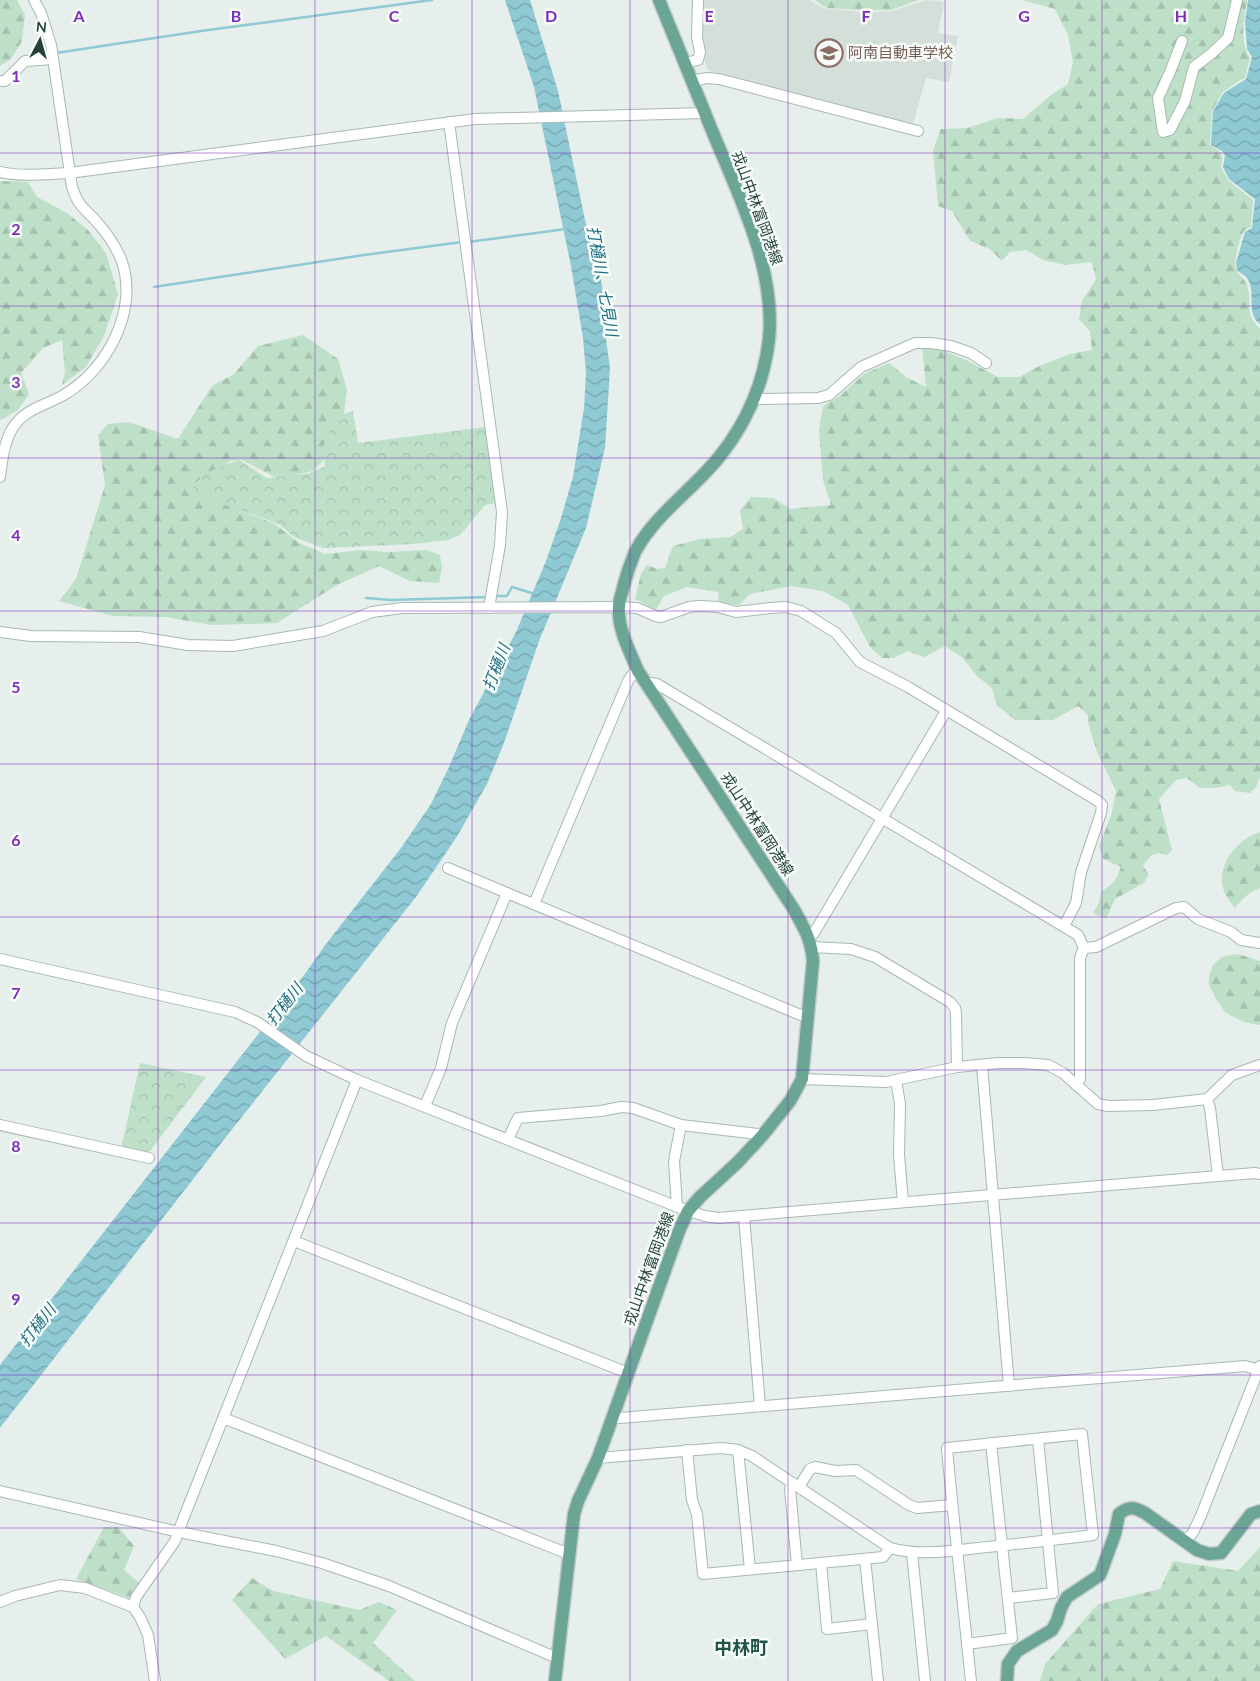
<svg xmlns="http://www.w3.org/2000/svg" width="1260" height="1681" font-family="Lato,'Noto Sans JP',sans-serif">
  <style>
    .built { fill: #d4dfda }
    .forest { fill: url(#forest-firs) }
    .park { fill: url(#park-crowns) }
    .water { fill: url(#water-waves) }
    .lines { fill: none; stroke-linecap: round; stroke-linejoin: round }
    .stream { stroke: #8ec9d4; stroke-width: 2.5 }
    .minor-casing { stroke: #a8b8b2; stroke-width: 12 }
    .major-casing { stroke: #c2cac8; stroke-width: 15 }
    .minor { stroke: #fff; stroke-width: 10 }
    .major { stroke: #6aa596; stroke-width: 12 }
    .grid { fill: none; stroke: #7b2cbf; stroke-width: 1; stroke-opacity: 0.55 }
    .labels { text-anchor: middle; stroke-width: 5; stroke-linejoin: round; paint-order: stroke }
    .education-label { font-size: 15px; fill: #785e54; stroke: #f7fbf9; text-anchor: start }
    .street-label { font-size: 15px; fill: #24423a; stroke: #f7fbf9 }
    .water-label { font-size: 16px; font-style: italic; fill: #1c6f80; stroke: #f7fbf9 }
    .quarter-label { font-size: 18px; font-weight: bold; fill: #1f5548; stroke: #f7fbf9 }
    .grid-label { font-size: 16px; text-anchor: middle; font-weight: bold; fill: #7b2cbf; stroke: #f7fbf9; stroke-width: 5; stroke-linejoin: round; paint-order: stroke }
  </style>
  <defs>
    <pattern id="forest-firs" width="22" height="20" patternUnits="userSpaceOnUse" patternTransform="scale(1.25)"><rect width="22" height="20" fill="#bfe0c8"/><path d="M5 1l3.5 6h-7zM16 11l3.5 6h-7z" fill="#a4c1ad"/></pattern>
    <pattern id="park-crowns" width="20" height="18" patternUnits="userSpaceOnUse" patternTransform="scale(1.25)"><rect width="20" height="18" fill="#bfe0c8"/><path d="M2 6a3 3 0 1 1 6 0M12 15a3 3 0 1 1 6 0" fill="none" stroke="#a4c1ad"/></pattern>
    <pattern id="water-waves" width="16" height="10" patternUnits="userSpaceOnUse" patternTransform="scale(1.25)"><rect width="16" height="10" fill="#8ec9d4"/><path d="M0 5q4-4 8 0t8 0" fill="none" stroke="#74a5ad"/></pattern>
  </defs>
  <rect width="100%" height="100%" fill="#e6efeb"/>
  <!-- built -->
  <polygon class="built" points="701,0 809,0 823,8 861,12 891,11 927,0 938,1 944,3 938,33 958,36 949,82 926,78 913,124 710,71 706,67 701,39"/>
  <!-- forest -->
  <g class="forest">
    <polygon points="0,0 17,0 25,15 22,41 11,59 0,66"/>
    <polygon points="815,0 919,0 891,10 861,10 828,8 823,6"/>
    <path d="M 1022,0 L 1247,0 C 1244,19 1239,41 1250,58 L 1245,77 L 1223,92 L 1212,111 L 1210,145 C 1222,153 1224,152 1221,167 L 1228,180 L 1253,200 L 1251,227 C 1248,228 1246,230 1244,231 C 1240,236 1233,263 1236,269 C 1238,275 1245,279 1247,285 C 1253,302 1243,314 1260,328 L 1260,777 L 1256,787 L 1250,793 L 1235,791 L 1230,785 L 1215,788 L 1200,788 L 1187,778 L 1176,780 L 1159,799 L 1172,850 L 1167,855 C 1154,850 1150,856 1143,866 L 1149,874 L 1144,883 L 1115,899 L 1106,919 L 1093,913 L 1099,903 L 1101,891 C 1113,886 1116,879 1121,867 L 1103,859 L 1099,846 L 1111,816 L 1116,791 L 1097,752 L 1088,723 L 1088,715 L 1078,706 L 1053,720 L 1015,720 L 997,705 L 992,688 L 977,676 L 963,658 L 945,646 L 924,657 L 907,651 L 894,658 L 882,658 L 870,647 L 848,605 L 823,591 L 791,586 L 750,594 L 739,605 L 719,603 L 718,592 L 687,587 L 664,596 L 656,610 L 635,599 L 641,574 L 647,565 L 657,569 L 665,568 L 673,546 L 700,539 L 731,537 L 743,529 L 740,510 L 751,497 L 774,498 L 790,509 L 831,505 L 823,480 L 819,430 L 823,406 L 841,395 L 864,374 L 889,363 L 906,377 L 926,387 L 922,348 L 942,350 L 966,360 L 998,377 L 1019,377 L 1039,366 L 1070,354 L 1092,350 L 1090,331 L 1079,319 L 1082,301 L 1096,279 L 1092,262 L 1065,265 L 1043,260 L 1026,250 L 1010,252 L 1002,261 L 990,249 L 970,241 L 952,211 L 938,206 L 933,150 L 941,129 L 967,128 L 998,118 L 1023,119 L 1051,95 L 1068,84 L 1073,63 L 1068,35 L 1055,9 Z"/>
    <polygon points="0,181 28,182 37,197 67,213 88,230 106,253 118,294 104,336 86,367 62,385 65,372 62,340 43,348 21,373 29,394 18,410 1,420 0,418"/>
    <polygon points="303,335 338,359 347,390 344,414 324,460 313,471 277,478 242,460 230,461 204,482 206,497 275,524 299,543 325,554 361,550 388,552 426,550 440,555 442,568 439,583 410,581 379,566 337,585 277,623 212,625 165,617 113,616 59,601 76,579 105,485 98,435 108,424 129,422 178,439 212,386 234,374 258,346"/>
    <path d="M 1260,832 L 1260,888 C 1249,892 1242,899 1235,908 C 1231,903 1226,897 1224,891 C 1215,866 1237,839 1260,832 Z"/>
    <polygon points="1235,954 1245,956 1260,961 1260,1025 1244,1022 1226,1013 1216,999 1209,985 1209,976 1213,965 1222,957"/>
    <polygon points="104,1527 118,1527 134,1546 124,1570 142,1585 129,1598 76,1579"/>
    <polygon points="1260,1547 1260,1681 1040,1681 1045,1664 1098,1604 1160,1589 1173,1561 1238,1571"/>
    <polygon points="252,1578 273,1591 359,1610 379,1602 397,1610 373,1643 415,1681 389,1681 326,1636 285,1659 232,1600"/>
  </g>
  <!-- park -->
  <g class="park">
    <polygon points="353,411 358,443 486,427 496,503 485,505 460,535 448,540 413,544 323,548 294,537 279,524 197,495 192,485 216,468 239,460 267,478 310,473 325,466 324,445 335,417"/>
    <polygon points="140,1063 206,1077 147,1155 121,1149"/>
  </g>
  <!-- water -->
  <g class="water">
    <polygon points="505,0 530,0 558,91 585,220 602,284 604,325 610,368 605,448 586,528 539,641 504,743 487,784 456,838 416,897 222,1142 0,1428 0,1365 302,978 326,944 401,848 431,804 449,767 469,720 516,632 546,561 561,518 573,477 584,408 586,373 583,338 571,266 534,87"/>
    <path d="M 1248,0 L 1260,0 L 1260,324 C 1245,313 1257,292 1247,278 C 1245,275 1240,273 1237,270 L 1236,263 L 1245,232 L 1252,228 L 1255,199 L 1229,179 L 1223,167 L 1225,155 L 1222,151 L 1211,145 L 1213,111 L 1224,93 L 1246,79 L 1252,57 L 1247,49 L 1245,21 Z"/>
  </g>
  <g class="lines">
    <!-- stream -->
    <g class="stream">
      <polyline points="56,53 201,31 432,0"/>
      <polyline points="39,55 51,54"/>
      <polyline points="468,242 566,229"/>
      <polyline points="154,287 364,255 462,242"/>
      <polyline points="495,596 507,596 512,587 535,594"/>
      <polyline points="366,598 391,600 489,597"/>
    </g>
    <!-- minor casing -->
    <g class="minor-casing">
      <g id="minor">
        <polyline points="1182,41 1170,72 1158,98 1163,132 1170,130 1185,101 1194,67 1211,54 1228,38 1237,0"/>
        <polyline points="685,63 698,60 700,52 697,37 698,0"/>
        <polyline points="0,81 5,81 25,61 53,59"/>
        <polyline points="692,81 707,78 719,79 918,131"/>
        <polyline points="449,122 502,512 500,545 489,608"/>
        <path d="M 0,172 C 23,177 46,174 69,173 L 475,119 L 704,113"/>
        <polyline points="755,398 762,399 818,398 829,395 861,367 915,343 931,343 951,346 971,353 986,363"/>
        <path d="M 0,477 C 2,461 4,443 12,429 C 24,409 44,406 62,396 C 107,371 140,309 121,259 C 115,245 106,232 96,221 C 91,215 84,210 80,204 C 76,199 74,192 72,187 L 51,45 L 41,13 L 34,0"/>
        <polyline points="0,632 31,636 139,637 188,645 233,646 323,631 372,612 402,608 619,607 637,608 655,616 661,617 689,607 699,606 718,607 736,612 770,608 786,607 801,611 836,633 860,662 908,687 1098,801 1102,805 1101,813 1081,872 1076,903 1064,926"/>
        <polyline points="645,682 657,684 1078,935 1084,948 1080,958 1080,1079 1076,1085"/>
        <polyline points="448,868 507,893"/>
        <polyline points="534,904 628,681 632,675 638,671"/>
        <polyline points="809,937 814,933 946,711"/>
        <polyline points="812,947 851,949 875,957 950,1002 955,1008 956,1013 957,1067"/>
        <polyline points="1084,948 1096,947 1176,908 1184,907 1198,919 1231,932 1241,940 1260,943"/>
        <polyline points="0,959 235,1012 257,1022 306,1056 357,1080 688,1211 705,1216 718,1218 1218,1176 1255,1173 1260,1174"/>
        <polyline points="982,1065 1009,1386"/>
        <polyline points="802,1079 886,1082 957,1067 998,1063 1024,1063 1048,1065 1063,1073 1098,1104 1108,1106 1153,1105 1207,1099 1232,1075 1260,1065"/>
        <polyline points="896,1080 900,1104 899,1155 903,1202"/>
        <polyline points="1207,1099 1210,1108 1218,1176"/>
        <polyline points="425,1106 441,1068 452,1023 507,893 808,1018"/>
        <polyline points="0,1125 149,1158"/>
        <polyline points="508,1139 518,1118 601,1111 621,1107 633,1108 681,1125 758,1134 762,1136"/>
        <polyline points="677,1207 674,1161 681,1125"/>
        <polyline points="744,1216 760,1406"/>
        <polyline points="294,1241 628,1373"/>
        <polyline points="613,1417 620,1418 1245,1366 1259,1370"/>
        <polyline points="223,1418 569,1554"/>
        <polyline points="687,1450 692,1500 697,1514 703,1574 883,1557 890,1548"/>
        <polyline points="738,1450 750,1569"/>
        <path d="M 598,1458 L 721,1448 L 738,1450 L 752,1456 L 890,1548 C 919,1556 949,1551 978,1548 C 1016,1544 1055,1540 1093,1535 L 1082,1434 L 947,1448 C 954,1526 963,1603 971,1681"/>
        <polyline points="793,1483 790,1489 797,1565"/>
        <polyline points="799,1487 810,1469 815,1467 835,1471 856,1470 909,1505 917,1508 952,1505"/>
        <polyline points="0,1491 179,1532 276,1551 322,1563 389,1586 557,1658"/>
        <polyline points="1185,1540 1192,1534 1200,1518 1260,1366"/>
        <polyline points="912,1553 925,1681"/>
        <polyline points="865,1559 878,1681"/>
        <polyline points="821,1563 827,1629 872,1624"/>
        <polyline points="1008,1598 1053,1593 1038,1439"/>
        <polyline points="0,1602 15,1596 60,1585 85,1588 133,1607 140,1617 148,1635 155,1681"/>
        <polyline points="133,1607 136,1597 175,1541 182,1522 357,1080"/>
        <polyline points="967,1644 1012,1638 991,1443"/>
      </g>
    </g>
    <!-- major casing -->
    <g class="major-casing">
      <g id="major">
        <path d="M 555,1681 L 574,1514 L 578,1501 L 598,1458 L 679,1231 L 688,1211 L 700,1197 L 738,1162 L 762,1136 L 790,1101 L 802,1079 L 813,961 C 811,938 804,928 793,908 L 638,671 C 630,652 617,628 619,606 C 619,600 622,594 623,588 C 626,576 630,564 635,552 C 655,514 694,489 720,456 C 747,422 764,383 769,339 C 776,269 739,196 713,133 C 695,89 677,44 659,0"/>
        <path d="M 1007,1681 L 1008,1664 L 1017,1651 L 1052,1630 L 1057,1621 L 1061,1608 L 1067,1597 L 1100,1575 L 1115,1534 L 1119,1514 C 1129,1506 1134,1507 1145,1513 L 1197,1550 L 1209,1554 L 1221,1553 L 1251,1514 L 1260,1511"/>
      </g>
    </g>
    <!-- minor -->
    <use href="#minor" class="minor"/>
    <!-- major -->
    <use href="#major" class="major"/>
  </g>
  <!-- grid -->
  <path class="grid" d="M 158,0 L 158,1681M 315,0 L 315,1681M 472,0 L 472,1681M 630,0 L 630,1681M 788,0 L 788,1681M 945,0 L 945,1681M 1102,0 L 1102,1681M 0,153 L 1260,153M 0,306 L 1260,306M 0,458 L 1260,458M 0,611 L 1260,611M 0,764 L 1260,764M 0,917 L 1260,917M 0,1070 L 1260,1070M 0,1223 L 1260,1223M 0,1375 L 1260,1375M 0,1528 L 1260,1528"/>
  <!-- icons -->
  <defs>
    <g id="school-ring" transform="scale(1.4375)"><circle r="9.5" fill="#f7fbf9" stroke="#8d6e63" stroke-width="1.5"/><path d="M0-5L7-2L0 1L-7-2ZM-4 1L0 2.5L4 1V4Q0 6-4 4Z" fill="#8d6e63"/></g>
  </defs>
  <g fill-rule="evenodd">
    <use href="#school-ring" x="829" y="53"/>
  </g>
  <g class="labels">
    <!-- education labels -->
    <g class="education-label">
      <text x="848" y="58">阿南自動車学校</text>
    </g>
    <!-- street labels -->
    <g class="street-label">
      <text transform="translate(757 208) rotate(70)" y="5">戎山中林富岡港線</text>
      <text transform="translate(757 824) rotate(57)" y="5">戎山中林富岡港線</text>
      <text transform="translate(649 1269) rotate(-70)" y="5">戎山中林富岡港線</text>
    </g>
    <!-- water labels -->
    <g class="water-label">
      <text transform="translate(603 281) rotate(80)" y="6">打樋川、七見川</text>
      <text transform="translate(496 667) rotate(-69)" y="6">打樋川</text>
      <text transform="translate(284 1004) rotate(-52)" y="6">打樋川</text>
      <text transform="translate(37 1325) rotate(-52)" y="6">打樋川</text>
    </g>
    <!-- quarter labels -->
    <g class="quarter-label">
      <text x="741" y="1654">中林町</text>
    </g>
  </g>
  <g class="grid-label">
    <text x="79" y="22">A</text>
    <text x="236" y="22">B</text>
    <text x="394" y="22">C</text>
    <text x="551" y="22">D</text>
    <text x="709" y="22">E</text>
    <text x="866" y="22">F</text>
    <text x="1024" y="22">G</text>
    <text x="1181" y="22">H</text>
    <text x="16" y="82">1</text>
    <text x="16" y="235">2</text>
    <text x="16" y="388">3</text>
    <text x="16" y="541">4</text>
    <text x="16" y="693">5</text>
    <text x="16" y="846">6</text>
    <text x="16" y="999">7</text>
    <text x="16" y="1152">8</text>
    <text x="16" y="1305">9</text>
  </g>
  <!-- north arrow -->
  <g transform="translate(40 40) rotate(6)" stroke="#f7fbf9" stroke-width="4" paint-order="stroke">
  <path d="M0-4L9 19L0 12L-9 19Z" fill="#24423a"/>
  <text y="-8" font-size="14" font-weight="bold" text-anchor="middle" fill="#24423a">N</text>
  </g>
</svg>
